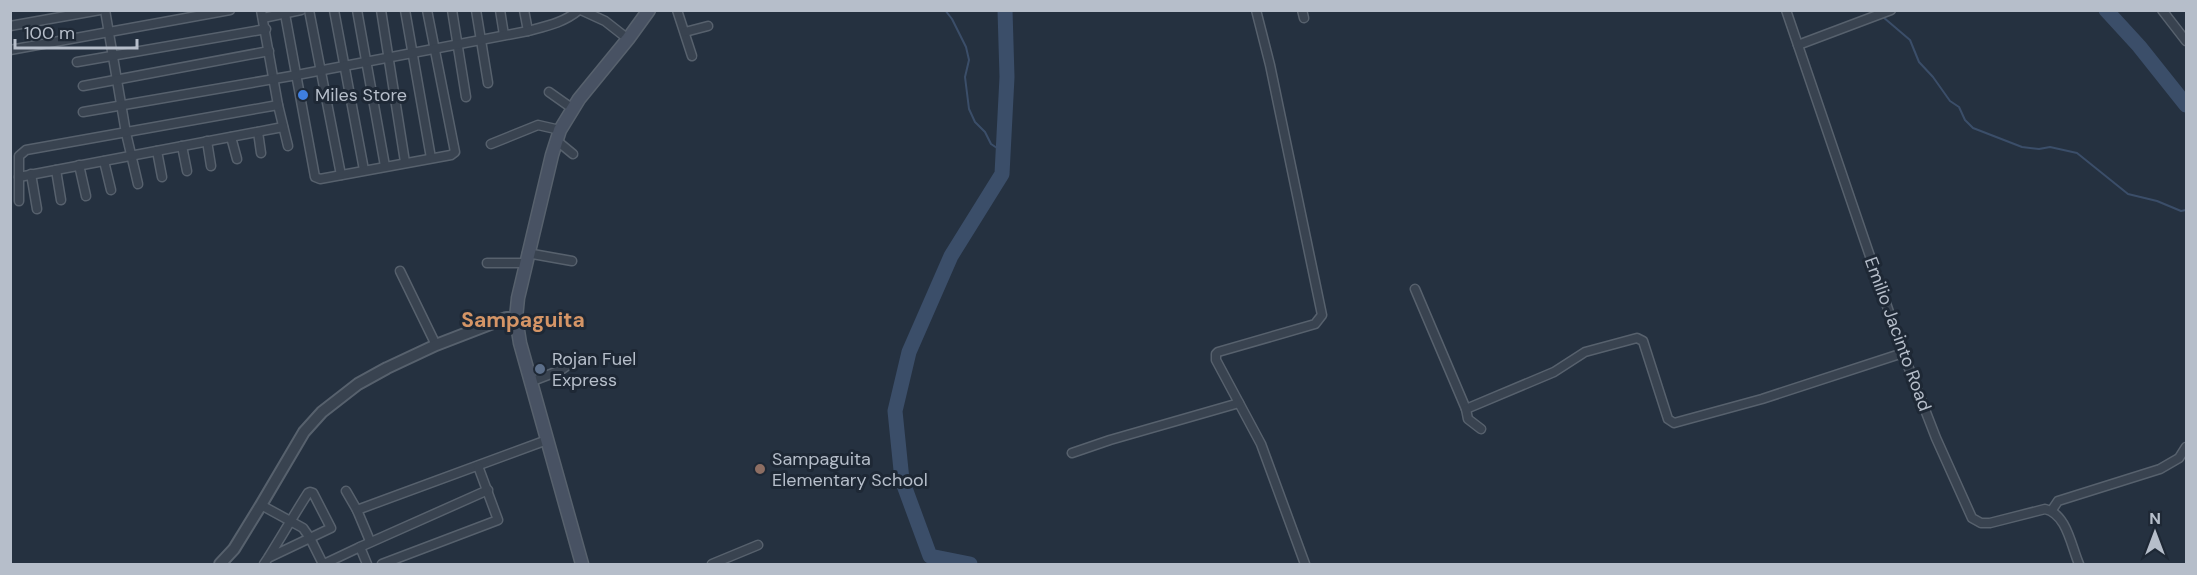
<svg xmlns="http://www.w3.org/2000/svg" width="2197" height="575" font-family="'DM Sans',sans-serif">
  <style>
    .lines { fill: none; stroke-linecap: round; stroke-linejoin: round }
    .stream { stroke: #3b4e69; stroke-width: 2 }
    .river { stroke: #3b4e69; stroke-width: 15 }
    .minor-casing { stroke: #57616d; stroke-width: 11 }
    .tertiary-casing { stroke: #57616d; stroke-width: 14 }
    .secondary-casing { stroke: #57616d; stroke-width: 15 }
    .minor { stroke: #394350; stroke-width: 8 }
    .tertiary { stroke: #394350; stroke-width: 10 }
    .secondary { stroke: #485263; stroke-width: 12 }
    .shop-dot { fill: #3f7fe0; stroke: #1e2835; stroke-width: 2 }
    .service-dot { fill: #5c6f8a; stroke: #1e2835; stroke-width: 2 }
    .education-dot { fill: #8d6e63; stroke: #1e2835; stroke-width: 2 }
    .labels { text-anchor: middle; stroke-width: 6; stroke-linejoin: round; paint-order: stroke }
    .poi-label { font-size: 18px; fill: #b6beca; stroke: #1e2835; text-anchor: start }
    .street-label { font-size: 18px; fill: #b6beca; stroke: #1e2835 }
    .quarter-label { font-size: 21px; font-weight: bold; fill: #d59566; stroke: #1e2835 }
  </style>
  <rect width="100%" height="100%" fill="#253140"/>
  <g class="lines">
    <!-- stream -->
    <g class="stream">
      <polyline points="945,10 952,19 966,47 969,60 965,77 969,109 975,122 985,132 991,144 1003,152"/>
      <polyline points="1883,17 1910,40 1919,62 1933,77 1950,101 1959,107 1965,120 1973,128 2022,147 2039,149 2050,147 2077,153 2128,194 2157,201 2181,211 2186,210"/>
    </g>
    <!-- river -->
    <g class="river">
      <polyline points="2106,10 2139,46 2186,105"/>
      <polyline points="970,564 930,556 902,480 895,411 909,352 951,256 1002,174 1007,77 1005,10"/>
    </g>
    <!-- minor casing -->
    <g class="minor-casing">
      <g id="minor">
        <polyline points="105,10 126,133 138,184"/>
        <polyline points="261,10 278,105 288,146"/>
        <polyline points="309,10 341,175"/>
        <polyline points="334,10 364,170"/>
        <polyline points="357,10 385,166"/>
        <polyline points="381,10 405,162"/>
        <polyline points="405,10 431,158"/>
        <polyline points="452,10 466,97"/>
        <polyline points="476,10 488,83"/>
        <polyline points="500,10 504,35"/>
        <polyline points="524,10 528,31"/>
        <polyline points="581,10 605,21 628,39"/>
        <polyline points="677,10 692,56"/>
        <polyline points="1256,10 1270,65 1322,315 1315,324 1218,352 1216,354 1216,360 1261,444 1305,564"/>
        <polyline points="1302,10 1304,18"/>
        <path d="M 1786,10 L 1903,353 L 1936,438 L 1972,518 L 1981,523 L 1990,523 L 2045,509 C 2067,514 2071,546 2079,564"/>
        <polyline points="2162,10 2186,41"/>
        <polyline points="285,14 315,177 320,179 451,155 455,152 427,10"/>
        <polyline points="263,18 301,10"/>
        <polyline points="10,26 100,10"/>
        <polyline points="685,32 708,26"/>
        <polyline points="1798,45 1891,10"/>
        <polyline points="10,50 230,10"/>
        <polyline points="77,62 266,29"/>
        <polyline points="83,86 269,51"/>
        <polyline points="549,92 573,109"/>
        <path d="M 83,112 L 297,75 L 528,31 C 547,26 563,23 579,10"/>
        <polyline points="258,132 261,153"/>
        <polyline points="231,137 237,159"/>
        <polyline points="556,140 573,154"/>
        <polyline points="207,141 211,166"/>
        <polyline points="491,144 538,125 560,130"/>
        <polyline points="182,146 187,171"/>
        <polyline points="157,151 162,177"/>
        <polyline points="104,161 111,190"/>
        <polyline points="79,165 86,196"/>
        <polyline points="56,170 61,200"/>
        <polyline points="31,174 37,209"/>
        <polyline points="19,177 283,127"/>
        <polyline points="19,201 19,156 26,150 278,105"/>
        <polyline points="527,253 572,261"/>
        <polyline points="487,263 525,263"/>
        <polyline points="400,271 436,345"/>
        <polyline points="1415,289 1466,409 1554,372 1585,352 1637,338 1643,341 1668,419 1674,423 1762,399 1903,353"/>
        <polyline points="530,382 561,370 574,361"/>
        <polyline points="1466,409 1468,419 1481,429"/>
        <polyline points="1072,453 1110,440 1239,403"/>
        <polyline points="346,491 357,510 370,541"/>
        <polyline points="261,505 303,528 310,538 323,564"/>
        <polyline points="357,510 547,440"/>
        <polyline points="2052,510 2058,501 2160,469 2179,458 2186,447"/>
        <path d="M 264,564 L 268,558 C 281,537 294,515 308,493 L 310,492 L 313,493 L 331,528 L 268,558"/>
        <polyline points="324,564 360,547"/>
        <polyline points="367,564 360,547 488,490"/>
        <polyline points="382,564 498,520 478,466"/>
        <polyline points="712,564 758,545"/>
      </g>
    </g>
    <!-- tertiary casing -->
    <g class="tertiary-casing">
      <polyline id="tertiary" points="220,564 234,549 261,505 304,432 322,412 358,384 387,368 436,345 506,318 516,318"/>
    </g>
    <!-- secondary casing -->
    <g class="secondary-casing">
      <polyline id="secondary" points="582,564 520,343 516,318 518,298 552,155 560,130 579,99 628,39 649,10"/>
    </g>
    <!-- minor -->
    <use href="#minor" class="minor"/>
    <!-- tertiary -->
    <use href="#tertiary" class="tertiary"/>
    <!-- secondary -->
    <use href="#secondary" class="secondary"/>
  </g>
  <!-- markers -->
  <circle class="shop-dot" cx="303" cy="95" r="6"/>
  <circle class="service-dot" cx="540" cy="369" r="6"/>
  <circle class="education-dot" cx="760" cy="469" r="6"/>
  <g class="labels">
    <!-- poi labels -->
    <g class="poi-label">
      <text x="315" y="101">Miles Store</text>
      <text x="552" y="365">Rojan Fuel<tspan x="552" dy="21">Express</tspan></text>
      <text x="772" y="465">Sampaguita<tspan x="772" dy="21">Elementary School</tspan></text>
    </g>
    <!-- street labels -->
    <g class="street-label">
      <text transform="translate(1898 334) rotate(70)" y="6">Emilio Jacinto Road</text>
    </g>
    <!-- quarter labels -->
    <g class="quarter-label">
      <text x="523" y="327">Sampaguita</text>
    </g>
  </g>
  <!-- border -->
  <rect width="2197" height="575" fill="none" stroke="#b6beca" stroke-width="24"/>
  <!-- north arrow -->
  <g transform="translate(2155 533)" stroke="#1e2835" stroke-width="4.5" paint-order="stroke">
  <path d="M0-4.5L10 22L0 15L-10 22Z" fill="#b6beca"/>
  <text y="-9" font-size="16" font-weight="bold" text-anchor="middle" fill="#b6beca">N</text>
  </g>
  <!-- scale -->
  <path d="M15 39v9h122v-9" fill="none" stroke="#b6beca" stroke-width="3"/>
  <text x="24" y="39" font-size="18" fill="#b6beca" stroke="#1e2835" stroke-width="4.5" paint-order="stroke">100 m</text>
</svg>
